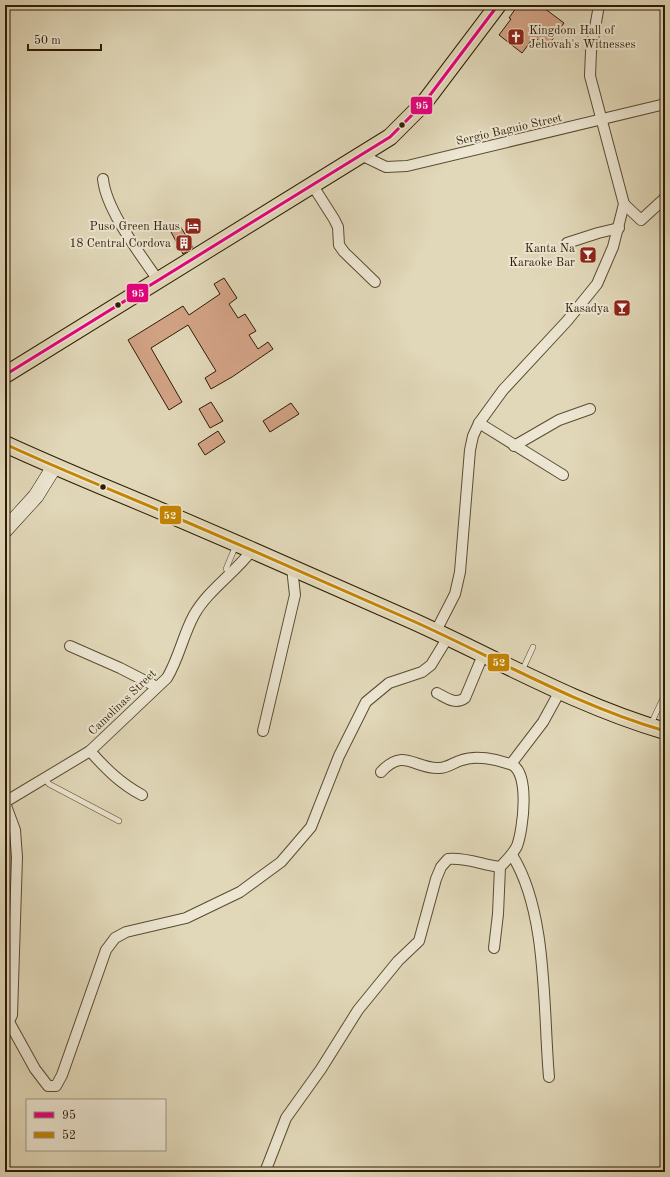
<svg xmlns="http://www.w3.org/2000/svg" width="670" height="1177" font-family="'Old Standard TT',serif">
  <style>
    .building { fill: #d3a386; stroke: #2f1c04 }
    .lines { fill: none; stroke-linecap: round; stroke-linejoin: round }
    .lane-casing { stroke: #5c4b31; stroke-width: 6 }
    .street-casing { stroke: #5c4b31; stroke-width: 12 }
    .secondary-casing { stroke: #2f1c04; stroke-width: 16 }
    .primary-casing { stroke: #2f1c04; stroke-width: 18 }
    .lane { stroke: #ece6d2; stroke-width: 5 }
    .street { stroke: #ece6d2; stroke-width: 10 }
    .secondary { stroke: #ece6d2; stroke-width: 15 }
    .primary { stroke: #e1d8b9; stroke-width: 16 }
    .bus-1-casing { stroke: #ece6d2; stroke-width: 6 }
    .bus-2-casing { stroke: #ece6d2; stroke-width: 6 }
    .bus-1 { stroke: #e5007d; stroke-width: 3 }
    .bus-2 { stroke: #c58401; stroke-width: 3 }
    .bus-dot { fill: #2f1c04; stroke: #ece6d2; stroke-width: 1.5 }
    .labels { text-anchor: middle; stroke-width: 4; stroke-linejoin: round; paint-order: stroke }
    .poi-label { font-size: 12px; fill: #2f1c04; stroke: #ece6d2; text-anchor: end }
    .street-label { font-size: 12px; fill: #2f1c04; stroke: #ece6d2 }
    .line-badge { stroke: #ece6d2; stroke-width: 1.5 }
    .badge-label { font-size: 11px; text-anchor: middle; font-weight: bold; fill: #fff }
  </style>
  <rect width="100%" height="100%" fill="#e1d8b9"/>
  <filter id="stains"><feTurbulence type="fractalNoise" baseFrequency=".005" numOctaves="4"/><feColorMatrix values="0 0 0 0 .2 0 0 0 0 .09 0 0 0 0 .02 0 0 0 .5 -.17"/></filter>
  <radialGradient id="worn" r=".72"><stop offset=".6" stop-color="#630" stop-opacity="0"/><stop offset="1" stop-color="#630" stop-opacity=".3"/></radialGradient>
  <!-- building -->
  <g class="building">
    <polygon points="518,5 540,5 564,23 547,47 534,37 522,53 499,35 511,19 509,18"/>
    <polygon points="180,226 193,247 183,254 171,232"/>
    <polygon points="224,278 237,298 229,304 238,318 245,314 256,331 249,335 258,349 268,342 273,349 232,377 211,389 205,378 216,371 188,325 151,348 182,402 169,410 128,340 183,306 189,315 220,294 214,284"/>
    <polygon points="211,402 223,421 210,428 199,409"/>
    <polygon points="291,403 299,414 270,432 263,421"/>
    <polygon points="218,431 225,442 205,455 198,444"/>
  </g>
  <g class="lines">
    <!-- lane casing -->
    <g class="lane-casing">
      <g id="lane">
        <polyline points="231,574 226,569 236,545"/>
        <polyline points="522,671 533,647"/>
        <polyline points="651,724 665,694"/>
        <polyline points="44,778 49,784 119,821"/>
      </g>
    </g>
    <!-- street casing -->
    <g class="street-casing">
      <g id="street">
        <polyline points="361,155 386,167 407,166 665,104"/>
        <path d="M 103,179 C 106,210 140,254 158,280"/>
        <polyline points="313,186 334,219 338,227 339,245 344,252 375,282"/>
        <polyline points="624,204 641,220 665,198"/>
        <polyline points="567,243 598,233 619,228"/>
        <polyline points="479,423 563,475"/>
        <polyline points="514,446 559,420 590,409"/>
        <polyline points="436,631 455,594 460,572 470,450 473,436 479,423 503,390 567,321 597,284 613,247 624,204 590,76 591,51 599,5"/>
        <polyline points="70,646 120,668 157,687"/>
        <path d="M 437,693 C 447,698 455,705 465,698 L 483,655"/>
        <polyline points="263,731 295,595 292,568"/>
        <path d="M 90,751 C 106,769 121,784 142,795"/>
        <polyline points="511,764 543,722 560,691"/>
        <path d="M 5,802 L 90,751 L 167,678 C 179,658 183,635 194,615 C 208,590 235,573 252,550"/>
        <polyline points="5,803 15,830 17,857 12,1015 6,1027"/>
        <path d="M 512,855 C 548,912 543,1010 549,1077"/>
        <polyline points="494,948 498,914 500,867"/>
        <polyline points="9,1022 35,1069 48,1086 56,1086 62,1075 106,950 115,938 126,932 186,918 240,892 281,862 311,827 339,756 366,702 389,683 422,672 431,665 448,637"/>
        <path d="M 265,1172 L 286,1118 L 321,1069 L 358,1010 L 398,961 L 419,941 L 436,879 L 441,867 L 448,859 C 465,857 483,865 500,867 C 507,860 513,854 517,846 C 523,830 531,770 510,764 C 496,759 476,755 462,760 C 454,762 448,768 439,768 C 414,769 404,747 381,772"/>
      </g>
    </g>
    <!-- secondary casing -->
    <g class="secondary-casing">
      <polyline id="secondary" points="5,530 36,496 54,467"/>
    </g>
    <!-- primary casing -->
    <g class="primary-casing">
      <g id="primary">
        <polyline points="5,375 390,137 424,103 498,5"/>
        <path d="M 5,444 C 59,469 114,491 168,514 C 250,549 332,585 413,621 C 497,659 576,705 665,731"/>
      </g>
    </g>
    <!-- lane -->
    <use href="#lane" class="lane"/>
    <!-- street -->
    <use href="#street" class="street"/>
    <!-- secondary -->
    <use href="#secondary" class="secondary"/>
    <!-- primary -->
    <use href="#primary" class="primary"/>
    <!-- bus-1 casing -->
    <g class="bus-1-casing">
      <polyline id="bus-1" points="5,375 390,137 424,103 498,5"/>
    </g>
    <!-- bus-2 casing -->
    <g class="bus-2-casing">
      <path id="bus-2" d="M 5,444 C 59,469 114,491 168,514 C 250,549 332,585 413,621 C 497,659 576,705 665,731"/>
    </g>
    <!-- bus-1 -->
    <use href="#bus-1" class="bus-1"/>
    <!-- bus-2 -->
    <use href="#bus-2" class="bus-2"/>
  </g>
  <!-- icons -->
  <defs>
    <g id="church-square" transform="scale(0.9)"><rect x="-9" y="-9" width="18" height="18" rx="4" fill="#8f2418" stroke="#ece6d2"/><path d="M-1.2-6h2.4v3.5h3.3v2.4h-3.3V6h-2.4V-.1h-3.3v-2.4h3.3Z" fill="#fff"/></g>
    <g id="hotel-square" transform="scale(0.9)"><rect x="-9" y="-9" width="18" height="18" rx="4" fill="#8f2418" stroke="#ece6d2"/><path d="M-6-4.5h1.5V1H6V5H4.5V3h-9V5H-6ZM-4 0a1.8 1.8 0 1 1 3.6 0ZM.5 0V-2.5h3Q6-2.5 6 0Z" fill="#fff"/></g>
    <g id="building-square" transform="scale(0.9)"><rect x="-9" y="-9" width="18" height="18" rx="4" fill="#8f2418" stroke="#ece6d2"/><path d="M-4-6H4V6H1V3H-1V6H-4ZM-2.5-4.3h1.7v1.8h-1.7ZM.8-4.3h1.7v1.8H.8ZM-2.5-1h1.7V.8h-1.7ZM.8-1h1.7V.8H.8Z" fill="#fff"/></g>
    <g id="bar-square" transform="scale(0.9)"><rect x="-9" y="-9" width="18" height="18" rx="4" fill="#8f2418" stroke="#ece6d2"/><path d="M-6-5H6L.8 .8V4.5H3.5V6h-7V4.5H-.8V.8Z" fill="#fff"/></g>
  </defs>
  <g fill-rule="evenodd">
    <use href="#church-square" x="516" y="37"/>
    <use href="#hotel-square" x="193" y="226"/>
    <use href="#building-square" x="184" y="243"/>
    <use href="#bar-square" x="588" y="255"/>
    <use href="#bar-square" x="622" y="308"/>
  </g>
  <!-- markers -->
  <g class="bus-dot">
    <circle cx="402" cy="125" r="3.5"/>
    <circle cx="118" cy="305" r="3.5"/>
    <circle cx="103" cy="487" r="3.5"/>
  </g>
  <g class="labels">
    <!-- poi labels -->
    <g class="poi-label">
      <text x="529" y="34" text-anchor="start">Kingdom Hall of<tspan x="529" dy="14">Jehovah's Witnesses</tspan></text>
      <text x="180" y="230">Puso Green Haus</text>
      <text x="171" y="247">18 Central Cordova</text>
      <text x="575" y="252">Kanta Na<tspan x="575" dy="14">Karaoke Bar</tspan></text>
      <text x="609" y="312">Kasadya</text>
    </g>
    <!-- street labels -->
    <g class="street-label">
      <text transform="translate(509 129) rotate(-13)" y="4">Sergio Baguio Street</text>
      <text transform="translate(122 702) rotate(-44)" y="4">Camolinas Street</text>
    </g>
  </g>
  <g class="line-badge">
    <rect x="410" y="96" width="23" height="19" rx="4" fill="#e5007d"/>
    <rect x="126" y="283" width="23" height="20" rx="4" fill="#e5007d"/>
    <rect x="159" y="505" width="23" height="20" rx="4" fill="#c58401"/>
    <rect x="487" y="653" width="23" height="19" rx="4" fill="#c58401"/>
  </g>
  <g class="badge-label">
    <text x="422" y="109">95</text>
    <text x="138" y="297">95</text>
    <text x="170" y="519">52</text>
    <text x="499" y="666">52</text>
  </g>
  <!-- margin -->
  <rect width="670" height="1177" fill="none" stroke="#e1d8b9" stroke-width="20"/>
  <rect x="6" y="6" width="658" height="1165" fill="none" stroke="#2f1c04" stroke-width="2"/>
  <rect x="10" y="10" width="650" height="1157" fill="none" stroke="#2f1c04"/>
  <!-- legend -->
  <rect x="26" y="1099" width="140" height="52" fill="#ece6d2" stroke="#a09580"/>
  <rect x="34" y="1112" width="20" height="6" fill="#e5007d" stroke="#a09580"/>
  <text x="62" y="1119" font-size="12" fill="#2f1c04">95</text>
  <rect x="34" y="1132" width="20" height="6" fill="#c58401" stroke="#a09580"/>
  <text x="62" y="1139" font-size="12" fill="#2f1c04">52</text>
  <!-- scale -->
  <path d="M28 44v6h73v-6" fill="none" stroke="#2f1c04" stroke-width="2"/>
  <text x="34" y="44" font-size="12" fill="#2f1c04" stroke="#ece6d2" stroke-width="3" paint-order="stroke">50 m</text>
  <rect width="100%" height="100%" filter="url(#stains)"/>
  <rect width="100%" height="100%" fill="url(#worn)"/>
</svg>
